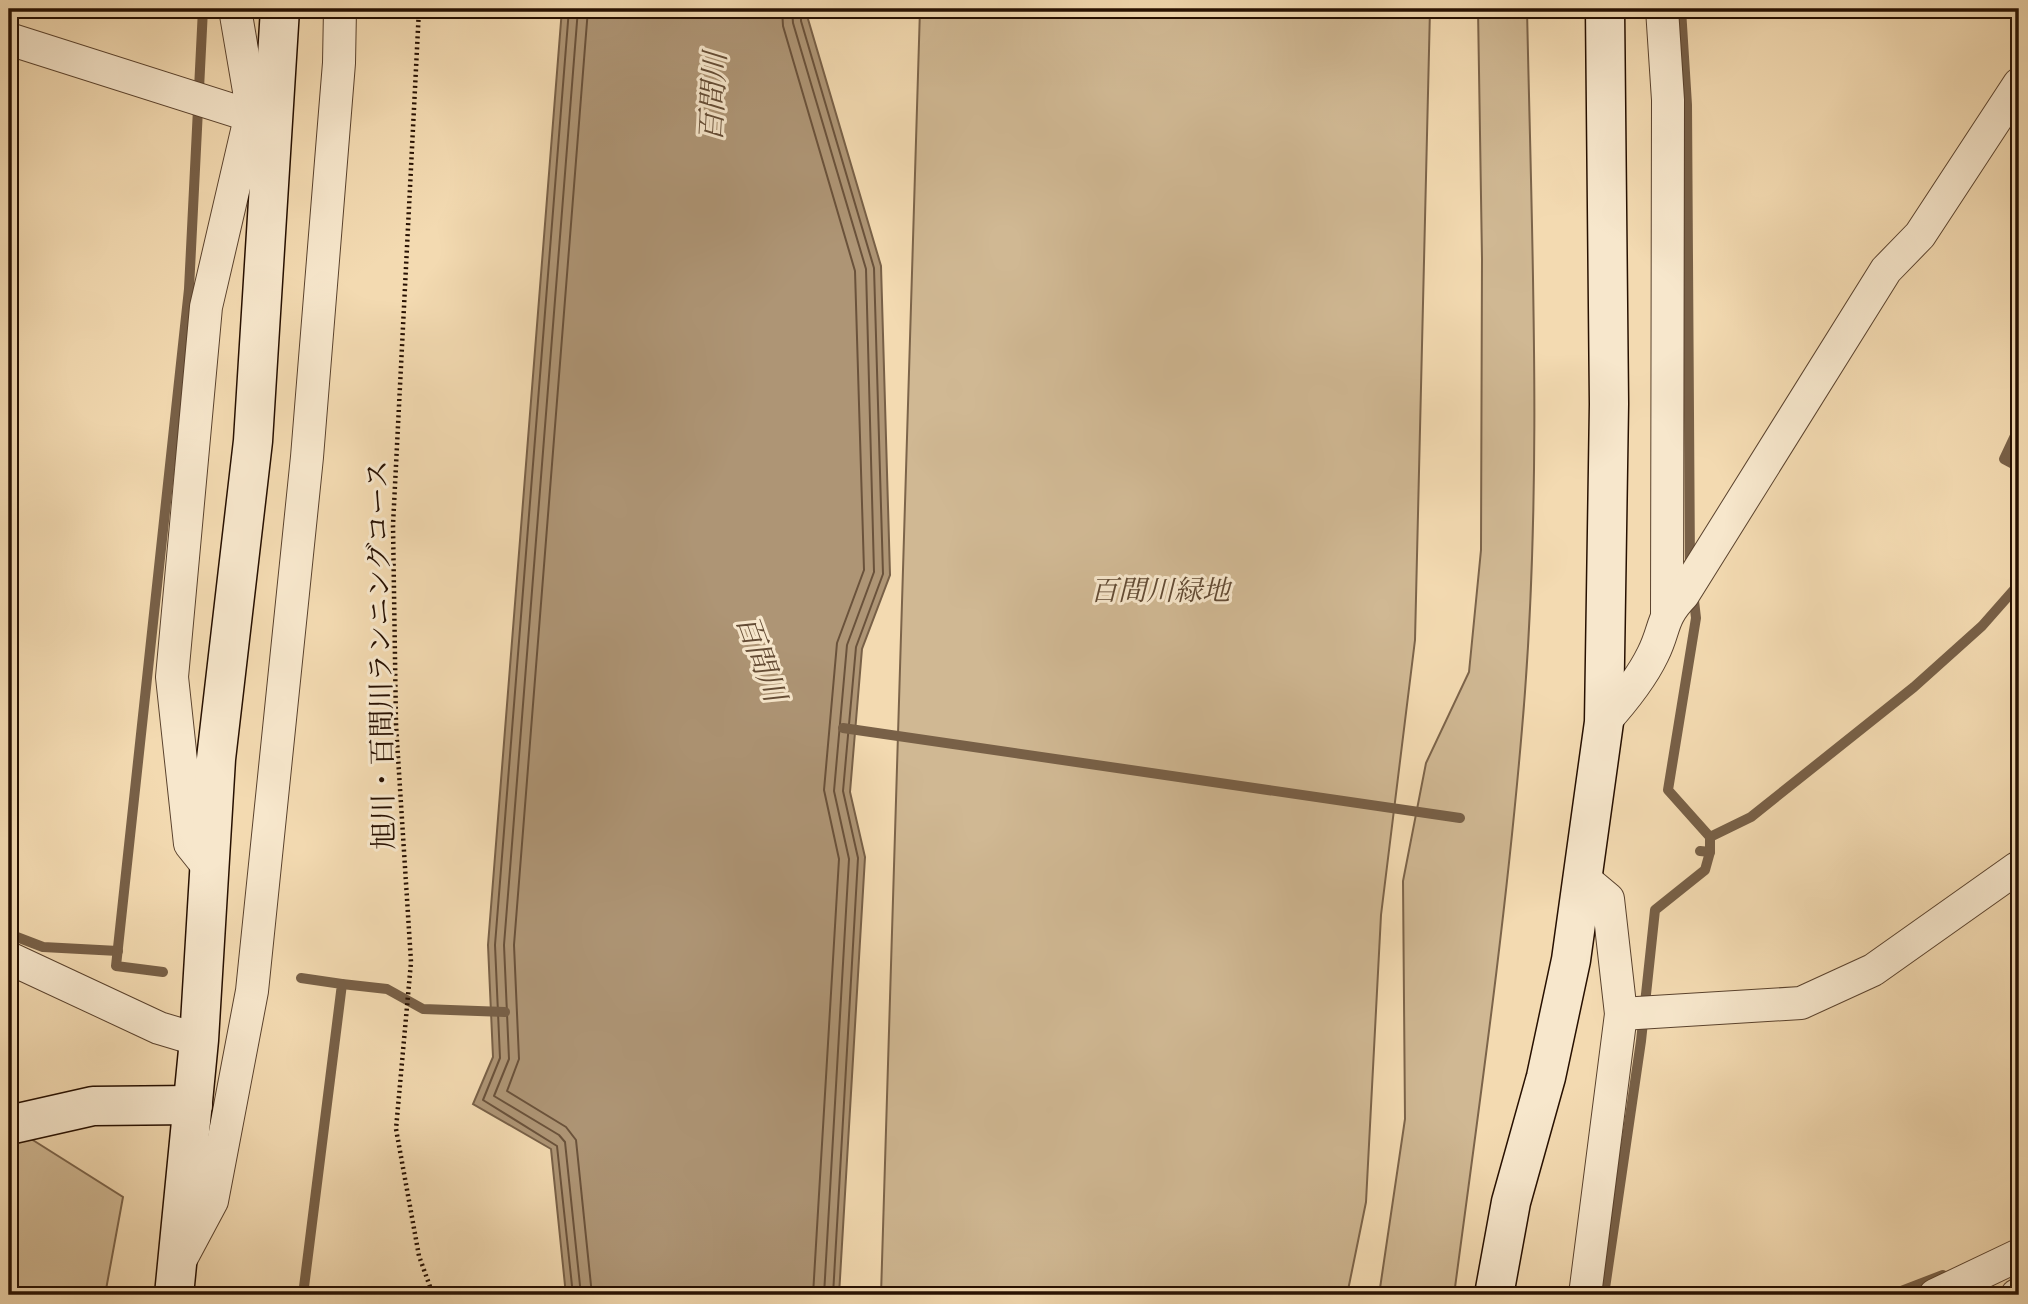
<svg xmlns="http://www.w3.org/2000/svg" width="2028" height="1304" font-family="Vollkorn,'Noto Serif JP',serif">
  <style>
    .green { fill: #d0b893; stroke: #7c644a; stroke-width: 2 }
    .water { fill: #ae9575; stroke: #786047; stroke-width: 2 }
    .lines { fill: none; stroke-linecap: round; stroke-linejoin: round }
    .shore { stroke: #6a523b; stroke-width: 2 }
    .stream { stroke: #786047; stroke-width: 10 }
    .street-casing { stroke: #5a422d; stroke-width: 34 }
    .secondary-casing { stroke: #271001; stroke-width: 41 }
    .path { stroke: #271001; stroke-width: 4.5; stroke-dasharray: 2 3.5; stroke-linecap: butt }
    .street { stroke: #f7e7cc; stroke-width: 32 }
    .secondary { stroke: #f7e7cc; stroke-width: 38 }
    .labels { text-anchor: middle; stroke-width: 6; stroke-linejoin: round; paint-order: stroke }
    .park-label { font-size: 28px; font-style: italic; fill: #624b34; stroke: #f7e7cc }
    .street-label { font-size: 28px; fill: #271001; stroke: #f7e7cc }
    .water-label { font-size: 30px; font-style: italic; fill: #644c35; stroke: #f7e7cc }
  </style>
  <rect width="100%" height="100%" fill="#f3dab1"/>
  <filter id="stains"><feTurbulence type="fractalNoise" baseFrequency=".00286" numOctaves="4"/><feColorMatrix values="0 0 0 0 .2 0 0 0 0 .09 0 0 0 0 .02 0 0 0 .5 -.17"/></filter>
  <radialGradient id="worn" r=".72"><stop offset=".6" stop-color="#630" stop-opacity="0"/><stop offset="1" stop-color="#630" stop-opacity=".3"/></radialGradient>
  <!-- green -->
  <g class="green">
    <polygon points="920,9 1430,9 1415,640 1381,915 1366,1202 1347,1295 881,1295"/>
    <path d="M 1478,9 L 1527,9 C 1532,248 1543,490 1522,729 C 1506,918 1479,1107 1454,1295 L 1379,1295 L 1405,1119 L 1403,881 L 1426,763 L 1469,672 L 1481,550 L 1482,259 Z"/>
    <polygon points="9,1125 123,1197 105,1295 9,1295"/>
  </g>
  <!-- water -->
  <polygon class="water" points="562,9 808,9 808,19 881,266 890,575 862,649 850,792 865,857 839,1295 566,1295 551,1149 473,1104 493,1057 488,945"/>
  <g class="lines">
    <!-- shore -->
    <g class="shore">
      <polyline points="569,9 495,945 500,1058 483,1100 557,1146 573,1295"/>
      <polyline points="578,9 504,945 509,1059 494,1096 559,1135 565,1142 581,1295"/>
      <polyline points="588,9 514,945 519,1059 507,1091 566,1127 576,1140 592,1295"/>
      <polyline points="782,9 783,26 855,271 864,570 837,643 824,790 839,859 813,1295"/>
      <polyline points="792,9 793,23 866,269 874,572 847,645 834,791 849,859 824,1295"/>
      <polyline points="801,9 801,21 874,268 883,574 856,647 843,791 858,858 833,1295"/>
    </g>
    <!-- stream -->
    <g class="stream">
      <polyline points="1681,9 1687,105 1690,569"/>
      <polyline points="2019,427 2004,459 2019,467"/>
      <polyline points="1693,592 1696,618 1668,790 1710,837 1710,852"/>
      <polyline points="843,728 1460,818"/>
      <polyline points="1710,837 1751,817 1914,687 1982,626 2019,584"/>
      <polyline points="9,934 43,947 118,951"/>
      <polyline points="163,972 116,966 189,289 203,9"/>
      <polyline points="301,978 342,984 303,1295"/>
      <polyline points="342,984 387,989 423,1009 505,1012"/>
      <polyline points="1604,1295 1641,1041 1655,910 1705,870 1710,852 1700,851"/>
      <polyline points="1891,1295 1943,1275"/>
    </g>
    <!-- street casing -->
    <g class="street-casing">
      <g id="street">
        <polyline points="1662,9 1668,100 1667,613"/>
        <polyline points="9,39 267,121"/>
        <path d="M 1604,722 C 1623,701 1641,679 1653,654 C 1666,628 1660,619 1683,595 L 1886,270 L 1920,235 L 2019,84"/>
        <polyline points="210,869 190,844 172,677 206,307 250,118 249,91 235,9"/>
        <polyline points="1583,878 1608,899 1621,1014 1585,1295"/>
        <polyline points="9,958 159,1028 199,1040"/>
        <polyline points="1621,1014 1801,1003 1873,970 2017,868"/>
        <polyline points="181,1259 212,1201 252,991 307,457 339,63 340,9"/>
        <polyline points="1935,1295 2019,1255"/>
        <polyline points="2017,1295 2019,1294"/>
      </g>
    </g>
    <!-- secondary casing -->
    <g class="secondary-casing">
      <g id="secondary">
        <polyline points="9,1125 93,1106 193,1105"/>
        <polyline points="174,1295 199,1040 216,759 253,441 280,9"/>
        <polyline points="1494,1295 1511,1202 1546,1077 1571,960 1604,722 1609,404 1605,9"/>
      </g>
    </g>
    <!-- path -->
    <polyline class="path" points="419,9 393,525 396,725 411,962 396,1129 419,1256 433,1295"/>
    <!-- street -->
    <use href="#street" class="street"/>
    <!-- secondary -->
    <use href="#secondary" class="secondary"/>
  </g>
  <g class="labels">
    <!-- park labels -->
    <g class="park-label">
      <text x="1160" y="600">百間川緑地</text>
    </g>
    <!-- street labels -->
    <g class="street-label">
      <text transform="translate(380 655) rotate(-91)" y="10">旭川・百間川ランニングコース</text>
    </g>
    <!-- water labels -->
    <g class="water-label">
      <text transform="translate(713 97) rotate(-87)" y="10">百間川</text>
      <text transform="translate(761 658) rotate(70)" y="10">百間川</text>
    </g>
  </g>
  <!-- margin -->
  <rect width="2028" height="1304" fill="none" stroke="#f3dab1" stroke-width="35"/>
  <rect x="10" y="10" width="2007" height="1283" fill="none" stroke="#271001" stroke-width="3.5"/>
  <rect x="18" y="18" width="1993" height="1269" fill="none" stroke="#271001" stroke-width="2"/>
  <rect width="100%" height="100%" filter="url(#stains)"/>
  <rect width="100%" height="100%" fill="url(#worn)"/>
</svg>
